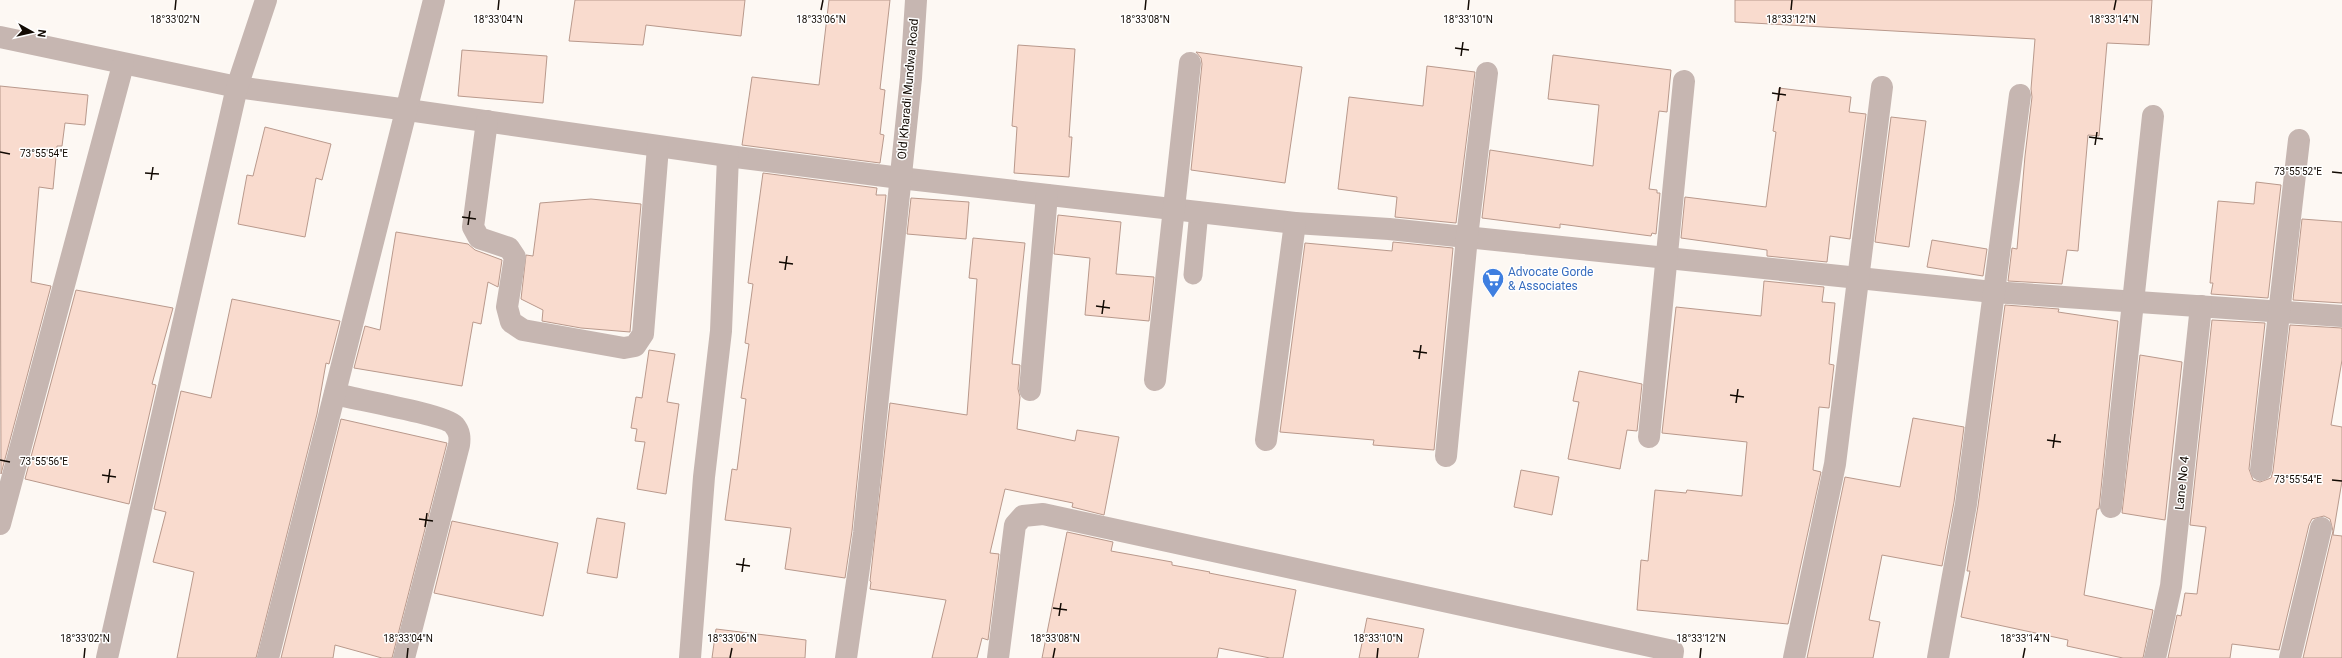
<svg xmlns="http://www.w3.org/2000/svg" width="2342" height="658" font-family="Roboto,sans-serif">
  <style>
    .building { fill: #f9dbce; stroke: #b9998c }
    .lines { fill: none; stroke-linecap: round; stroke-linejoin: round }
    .service { stroke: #c6b6b1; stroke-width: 19 }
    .minor { stroke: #c6b6b1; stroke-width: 22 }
    .ticks { fill: none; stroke: #120a03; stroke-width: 1.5 }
    .labels { text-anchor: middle; stroke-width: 3; stroke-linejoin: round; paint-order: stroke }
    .street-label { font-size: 12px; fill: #120a03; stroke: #fff }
    .shop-label { font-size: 12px; fill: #366cbe; stroke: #fff; text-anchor: start }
    .ticks-label { font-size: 10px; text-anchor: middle; fill: #120a03; stroke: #fff; stroke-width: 3; stroke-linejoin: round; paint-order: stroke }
  </style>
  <rect width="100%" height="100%" fill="#fdf8f3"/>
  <!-- building -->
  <g class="building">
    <polygon points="575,0 745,0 741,36 646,25 643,45 569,41"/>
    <polygon points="829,0 890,0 880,89 885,90 880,134 884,135 880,163 742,145 752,77 819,85"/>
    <polygon points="1735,0 2152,0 2149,45 2107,43 2099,136 2088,135 2078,251 2067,250 2062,284 2008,281 2012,248 2017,249 2025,156 2032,97 2031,89 2035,39 1735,22"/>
    <polygon points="1018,45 1075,49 1069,137 1072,137 1069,177 1014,173 1017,127 1012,126"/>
    <polygon points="462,50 547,56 543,103 458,96"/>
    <polygon points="1196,52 1302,67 1285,183 1191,170 1202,64 1201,58"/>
    <polygon points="1553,55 1671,70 1667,112 1659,111 1649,189 1657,190 1657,193 1660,193 1656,234 1652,233 1651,236 1560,224 1560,228 1482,218 1490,150 1593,166 1599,105 1548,99"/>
    <polygon points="1427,66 1475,72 1456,223 1395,217 1397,197 1338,189 1349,97 1423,106"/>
    <polygon points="0,86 88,95 85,125 65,123 62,146 57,146 53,189 39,187 31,282 51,286 1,474"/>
    <polygon points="1779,88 1851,97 1849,112 1866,114 1850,239 1830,236 1827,262 1767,256 1767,250 1681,238 1685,197 1766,207 1776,132 1773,131"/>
    <polygon points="1891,117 1926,121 1909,247 1875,242"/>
    <polygon points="265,127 331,144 322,180 316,178 305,237 238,224 247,175 253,176"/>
    <polygon points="763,173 877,188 876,195 886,195 852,531 845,578 785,569 791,528 725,520 732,469 737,470 746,399 741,398 749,344 745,343 753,284 748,283"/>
    <polygon points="2256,182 2281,185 2268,298 2211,294 2213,283 2210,283 2218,201 2254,204"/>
    <polygon points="911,198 969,202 966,239 907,234"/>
    <polygon points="591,199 641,204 630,332 581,328 542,321 543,310 521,299 526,255 533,256 540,203"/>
    <polygon points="1058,215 1121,222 1116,274 1154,277 1149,321 1085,315 1090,258 1054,254"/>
    <polygon points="2302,219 2342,222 2342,303 2293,300"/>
    <polygon points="396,232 468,244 475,250 502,260 498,287 488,282 481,324 473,322 462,386 354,368 365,326 380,330"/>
    <polygon points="973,238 1025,243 1012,364 1020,365 1018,389 1020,397 1017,429 1075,441 1077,430 1119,437 1104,515 1072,507 1073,503 1005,489 990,553 999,554 988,640 982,638 977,658 932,658 946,600 870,589 871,582 870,581 890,403 967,415 977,279 969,278"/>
    <polygon points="1932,240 1987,249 1983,276 1927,267"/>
    <polygon points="1393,242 1453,248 1434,450 1373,445 1374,440 1280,432 1305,243 1392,251"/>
    <polygon points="1764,281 1824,287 1822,302 1835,303 1829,364 1834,365 1829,408 1819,407 1813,470 1821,472 1788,624 1637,610 1641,560 1648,561 1655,490 1686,493 1687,490 1742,496 1747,442 1662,433 1676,307 1761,316"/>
    <polygon points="76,290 173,308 152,384 156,385 129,504 25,479"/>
    <polygon points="232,299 340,321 329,364 326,363 317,414 256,658 177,658 194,572 153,562 166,512 154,509 181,391 211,398"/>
    <polygon points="2005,305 2059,309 2058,312 2118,321 2099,509 2097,509 2084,595 2153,610 2143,658 2123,658 2067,646 2068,640 1961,617 1970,571 1967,571 1978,506"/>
    <polygon points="2212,320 2265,323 2249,469 2253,480 2260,482 2271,478 2273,471 2290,325 2342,328 2342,360 2331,425 2342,427 2342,481 2333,535 2342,536 2342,658 2303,658 2333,531 2330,519 2324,516 2312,519 2309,525 2279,650 2232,644 2230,658 2168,658 2177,615 2181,616 2185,593 2197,594 2206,527 2190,525"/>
    <polygon points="649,350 675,354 667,402 679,404 666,494 637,489 645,442 635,441 637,429 631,428 636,397 642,398"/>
    <polygon points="2140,355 2182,362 2165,520 2122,513"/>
    <polygon points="1579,371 1642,384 1637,431 1627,430 1620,469 1568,459 1579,402 1573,401"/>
    <polygon points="1913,418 1964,427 1954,502 1942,566 1882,555 1869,620 1880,622 1873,658 1807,658 1845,477 1900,487"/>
    <polygon points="341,419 447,443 392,658 382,658 335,645 333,658 281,658"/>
    <polygon points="1521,470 1559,477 1552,515 1514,507"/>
    <polygon points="597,518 625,523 617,578 587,573"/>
    <polygon points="452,521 558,543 543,616 434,593"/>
    <polygon points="1067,532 1113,542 1111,551 1172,562 1172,565 1210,572 1209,573 1296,590 1283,658 1270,658 1219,648 1217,658 1042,658"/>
    <polygon points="1367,618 1424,629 1418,658 1359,658"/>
    <polygon points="716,629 806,640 805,658 712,658"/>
  </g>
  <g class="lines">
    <!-- service -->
    <polyline class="service" points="1193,275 1199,211"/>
    <!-- minor -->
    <g class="minor">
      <polyline points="0,37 237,87 408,110 728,156 900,178 1295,223 1389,229 1993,292 2342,316"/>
      <polyline points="487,121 473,227 479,238 509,248 515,257 507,307 511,322 523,330 624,348 635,346 643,334 658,147"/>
      <polyline points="1155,380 1190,63"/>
      <polyline points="1030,390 1047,195"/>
      <path d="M 335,394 C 354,399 446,415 454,425 C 460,432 460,438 459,445 L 404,658"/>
      <polyline points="1649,437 1684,81"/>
      <polyline points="1266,440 1295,223"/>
      <polyline points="1446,456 1467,237 1487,73"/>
      <polyline points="2261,470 2299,140"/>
      <polyline points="2111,507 2153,116"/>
      <polyline points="0,524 123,65"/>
      <polyline points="107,658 237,87 266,0"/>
      <polyline points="268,658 434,0"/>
      <polyline points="690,658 704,477 721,331 728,156"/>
      <polyline points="846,658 864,533 911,78 916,0"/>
      <polyline points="998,658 1015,525 1023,516 1043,514 1673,651 1672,658"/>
      <polyline points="1794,658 1835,464 1882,87"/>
      <polyline points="1938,658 1966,504 2020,95"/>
      <polyline points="2155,658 2171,586 2201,306"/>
      <polyline points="2290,658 2321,528"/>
    </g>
  </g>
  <!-- ticks -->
  <path class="ticks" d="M 175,10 L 176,0M 498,10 L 499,0M 821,10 L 823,0M 1145,10 L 1146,0M 1468,10 L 1469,0M 1791,10 L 1792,0M 2114,10 L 2116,0M 1455,48 L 1469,50M 1461,56 L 1463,42M 1772,93 L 1786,95M 1778,101 L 1780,87M 2089,137 L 2103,139M 2095,145 L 2097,132M 0,152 L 10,154M 2332,172 L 2342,173M 145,173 L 159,174M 151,180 L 153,167M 462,217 L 476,219M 468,225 L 470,211M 779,262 L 793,264M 785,270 L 787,256M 1096,306 L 1110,308M 1102,314 L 1104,300M 1413,351 L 1427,353M 1419,359 L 1421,345M 1730,395 L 1744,397M 1736,403 L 1738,389M 2047,440 L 2061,442M 2053,448 L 2055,434M 0,460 L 10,462M 102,475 L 116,477M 2332,480 L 2342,481M 108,483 L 110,469M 419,519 L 433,521M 425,527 L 427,513M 736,564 L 750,566M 742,572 L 744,558M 1053,608 L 1067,610M 1059,616 L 1061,603M 84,658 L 85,648M 407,658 L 408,648M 730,658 L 732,648M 1053,658 L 1055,648M 1377,658 L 1378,648M 1700,658 L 1701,648M 2023,658 L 2025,648"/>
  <!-- icons -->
  <defs>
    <g id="supermarket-pin" transform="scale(1.15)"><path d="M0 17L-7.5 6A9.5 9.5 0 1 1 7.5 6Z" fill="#3f7fe0" stroke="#fff"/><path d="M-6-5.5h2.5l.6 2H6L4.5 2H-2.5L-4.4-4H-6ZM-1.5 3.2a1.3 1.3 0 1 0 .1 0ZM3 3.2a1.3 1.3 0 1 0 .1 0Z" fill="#fff"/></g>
  </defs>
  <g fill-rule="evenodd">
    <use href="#supermarket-pin" x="1493" y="279"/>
  </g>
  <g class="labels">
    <!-- street labels -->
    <g class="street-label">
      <text transform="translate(908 89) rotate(-85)" y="4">Old Kharadi Mundwa Road</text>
      <text transform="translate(2182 483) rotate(-84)" y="4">Lane No 4</text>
    </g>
    <!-- shop labels -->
    <g class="shop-label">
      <text x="1508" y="276">Advocate Gorde<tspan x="1508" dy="14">&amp; Associates</tspan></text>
    </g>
  </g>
  <g class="ticks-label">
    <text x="175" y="23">18°33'02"N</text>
    <text x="498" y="23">18°33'04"N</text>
    <text x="821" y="23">18°33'06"N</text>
    <text x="1145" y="23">18°33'08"N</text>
    <text x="1468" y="23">18°33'10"N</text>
    <text x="1791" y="23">18°33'12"N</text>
    <text x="2114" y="23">18°33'14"N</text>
    <text x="44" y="157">73°55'54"E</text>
    <text x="2298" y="175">73°55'52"E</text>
    <text x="44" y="465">73°55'56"E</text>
    <text x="2298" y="483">73°55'54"E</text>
    <text x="85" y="642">18°33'02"N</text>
    <text x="408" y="642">18°33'04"N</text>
    <text x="732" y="642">18°33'06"N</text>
    <text x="1055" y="642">18°33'08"N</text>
    <text x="1378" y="642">18°33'10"N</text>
    <text x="1701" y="642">18°33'12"N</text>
    <text x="2025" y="642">18°33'14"N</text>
  </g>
  <!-- north arrow -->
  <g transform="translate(32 32) rotate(98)" stroke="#ffffff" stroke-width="3" paint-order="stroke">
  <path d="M0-3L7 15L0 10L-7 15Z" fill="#120a03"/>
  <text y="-6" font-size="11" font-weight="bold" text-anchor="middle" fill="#120a03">N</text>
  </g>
</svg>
